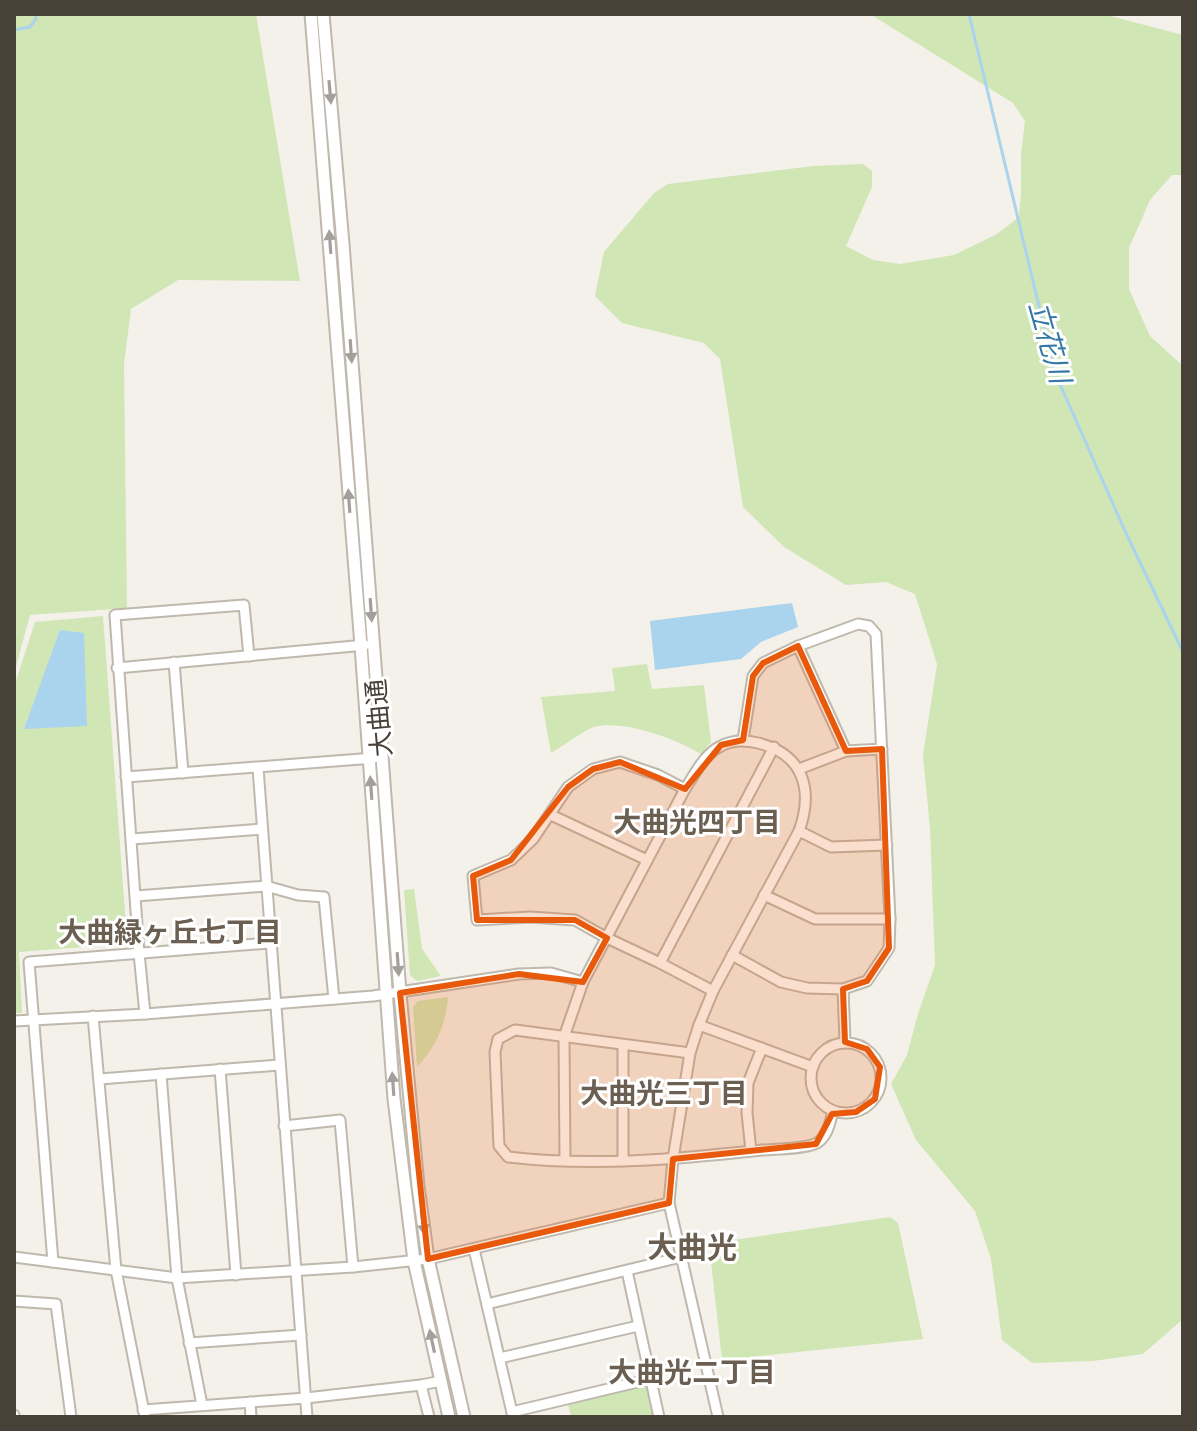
<svg xmlns="http://www.w3.org/2000/svg" width="1197" height="1431" font-family="'Sofia Sans Condensed','Noto Sans JP',sans-serif">
  <style>
    .green { fill: #d1e6b5 }
    .water { fill: #aad3ed }
    .lines { fill: none; stroke-linecap: round; stroke-linejoin: round }
    .stream { stroke: #aad3ed; stroke-width: 3 }
    .minor-casing { stroke: #bfb8ad; stroke-width: 13 }
    .tertiary-casing { stroke: #bfb8ad; stroke-width: 15 }
    .minor { stroke: #fff; stroke-width: 9 }
    .tertiary { stroke: #fff; stroke-width: 11 }
    .oneway { fill: #a3a09c }
    .marked { fill: #e8590c; fill-opacity: 0.2; stroke: #e8590c; stroke-width: 6; stroke-linejoin: round }
    .labels { text-anchor: middle; stroke-width: 6; stroke-linejoin: round; paint-order: stroke }
    .street-label { font-size: 26px; fill: #474138; stroke: #fff }
    .water-label { font-size: 28px; font-style: italic; fill: #3479a6; stroke: #fff }
    .neighbourhood-label { font-size: 28px; font-weight: bold; fill: #6a5f50; stroke: #fff }
    .quarter-label { font-size: 30px; font-weight: bold; fill: #6a5f50; stroke: #fff }
  </style>
  <rect width="100%" height="100%" fill="#f4f1ea"/>
  <!-- green -->
  <g class="green">
    <polygon points="14,14 256,14 300,281 178,280 131,309 124,364 127,608 30,615 14,674"/>
    <polygon points="870,14 1103,14 1183,35 1183,175 1172,175 1150,200 1129,248 1129,289 1150,336 1183,366 1183,1319 1143,1354 1093,1361 1032,1363 1002,1340 991,1259 975,1211 916,1140 891,1084 907,1055 918,1014 935,965 930,829 923,755 937,664 915,594 886,582 846,585 784,547 743,507 720,359 704,343 622,323 595,296 604,252 654,193 668,184 813,166 863,164 872,171 872,187 846,246 873,260 900,264 954,255 997,234 1019,217 1021,192 1021,153 1025,121 1013,103"/>
    <polygon points="103,616 127,939 124,944 19,952 22,1013 14,1013 14,687 35,622"/>
    <path d="M 647,664 L 652,689 L 704,685 L 711,742 L 701,754 C 677,739 623,719 594,727 C 584,730 562,747 551,753 L 541,697 L 615,691 L 612,668 Z"/>
    <polygon points="414,889 422,949 441,976 417,981 410,975 404,890"/>
    <path d="M 448,997 C 446,1025 436,1047 417,1067 L 413,1007 L 418,1001 Z"/>
    <polygon points="890,1217 898,1223 923,1339 722,1360 710,1253 720,1242"/>
    <polygon points="650,1379 659,1417 571,1417 567,1399"/>
  </g>
  <!-- water -->
  <g class="water">
    <polygon points="792,603 798,627 761,642 741,659 655,670 650,621"/>
    <polygon points="60,630 84,633 87,726 24,729"/>
  </g>
  <g class="lines">
    <!-- stream -->
    <g class="stream">
      <polyline points="969,14 1055,373 1125,531 1183,652"/>
      <polyline points="14,30 30,27 36,19 36,14"/>
    </g>
    <!-- minor casing -->
    <g class="minor-casing">
      <g id="minor">
        <polyline points="798,646 846,751"/>
        <polyline points="174,662 183,773"/>
        <polyline points="117,668 365,645"/>
        <polyline points="258,768 307,1417"/>
        <polyline points="799,769 846,751 882,749"/>
        <polyline points="126,777 374,758"/>
        <polyline points="685,789 658,775 620,762 593,769 568,787 533,839 511,860 473,876 477,920 530,917 575,920 607,938 660,963 713,991"/>
        <polyline points="551,815 647,860"/>
        <polyline points="799,831 831,847 887,845"/>
        <polyline points="132,839 262,829"/>
        <polyline points="764,895 815,919 890,919"/>
        <polyline points="136,896 266,886 298,895 324,897 334,999"/>
        <polyline points="732,955 781,982 807,988 843,989 867,981 889,948 890,919 876,634 869,626 858,624 798,646 763,663 753,676 743,740"/>
        <polyline points="660,963 774,747"/>
        <polyline points="843,989 845,1042"/>
        <polyline points="145,1014 139,953 115,615 244,605 249,656"/>
        <polyline points="93,1016 116,1270 145,1417"/>
        <polyline points="14,1021 145,1014 373,996 519,974 551,973 583,982"/>
        <polyline points="699,1025 813,1067"/>
        <circle cx="846" cy="1078" r="35"/>
        <path d="M 690,1053 L 515,1030 L 498,1039 L 495,1052 L 499,1146 L 508,1157 C 593,1167 678,1159 762,1150 C 776,1149 805,1149 817,1143 C 828,1136 830,1122 833,1111"/>
        <polyline points="220,1069 236,1275"/>
        <polyline points="161,1074 177,1278 202,1405"/>
        <polyline points="100,1079 279,1065"/>
        <polyline points="284,1126 340,1120 353,1267"/>
        <polyline points="751,1151 747,1113 748,1083 762,1048"/>
        <path d="M 565,1160 L 564,1037 L 583,982 L 685,789 C 695,774 704,754 721,746 C 732,740 745,740 758,743 C 803,754 814,789 799,831 L 713,991 L 699,1025 L 690,1053 L 673,1159 L 669,1203 L 718,1417"/>
        <polyline points="623,1161 623,1045"/>
        <polyline points="474,1249 513,1417"/>
        <polyline points="14,1257 177,1278 353,1267 428,1259 669,1203"/>
        <polyline points="53,1262 29,962 270,943"/>
        <polyline points="627,1271 659,1417"/>
        <polyline points="14,1301 56,1304 71,1417"/>
        <polyline points="487,1304 681,1257"/>
        <polyline points="189,1343 301,1335"/>
        <polyline points="500,1358 638,1326"/>
        <polyline points="421,1385 429,1417"/>
        <polyline points="250,1402 251,1417"/>
        <polyline points="143,1410 306,1398 421,1385 441,1381"/>
        <polyline points="512,1412 650,1379"/>
        <polyline points="14,1415 14,1417"/>
      </g>
    </g>
    <!-- tertiary casing -->
    <g class="tertiary-casing">
      <g id="tertiary">
        <polyline points="311,14 361,646 394,1099 414,1261 449,1417"/>
        <polyline points="323,14 343,244 400,993 418,1186 428,1259 464,1417"/>
      </g>
    </g>
    <!-- minor -->
    <use href="#minor" class="minor"/>
    <!-- tertiary -->
    <use href="#tertiary" class="tertiary"/>
  </g>
  <!-- one-way arrows -->
  <defs><path id="oneway-solid" d="M-6-.8H1V-3.2L6.5 0L1 3.2V.8H-6Z" transform="scale(2)"/></defs>
  <g class="oneway">
    <use href="#oneway-solid" transform="translate(330 92) rotate(85)"/>
    <use href="#oneway-solid" transform="translate(330 242) rotate(-94)"/>
    <use href="#oneway-solid" transform="translate(351 351) rotate(86)"/>
    <use href="#oneway-solid" transform="translate(349 501) rotate(-94)"/>
    <use href="#oneway-solid" transform="translate(371 610) rotate(86)"/>
    <use href="#oneway-solid" transform="translate(371 788) rotate(-94)"/>
    <use href="#oneway-solid" transform="translate(398 964) rotate(86)"/>
    <use href="#oneway-solid" transform="translate(393 1084) rotate(-94)"/>
    <use href="#oneway-solid" transform="translate(423 1223) rotate(82)"/>
    <use href="#oneway-solid" transform="translate(432 1341) rotate(-102)"/>
  </g>
  <!-- marked area -->
  <path class="marked" d="M 798,646 L 846,751 L 882,749 L 889,948 L 867,981 L 843,989 L 845,1042 L 867,1049 L 880,1067 L 875,1099 L 856,1112 L 832,1114 L 816,1144 L 673,1159 L 669,1203 L 428,1259 L 400,993 L 519,974 L 583,982 L 607,938 L 575,920 L 477,920 L 473,876 L 511,860 L 568,787 L 593,769 L 620,762 L 685,789 L 721,745 L 743,740 L 753,676 L 763,663 Z"/>
  <g class="labels">
    <!-- street labels -->
    <g class="street-label">
      <text transform="translate(379 718) rotate(-95)" y="9">大曲通</text>
    </g>
    <!-- water labels -->
    <g class="water-label">
      <text transform="translate(1050 342) rotate(74)" y="10">立花川</text>
    </g>
    <!-- neighbourhood labels -->
    <g class="neighbourhood-label">
      <text x="697" y="832">大曲光四丁目</text>
      <text x="170" y="942">大曲緑ヶ丘七丁目</text>
      <text x="664" y="1103">大曲光三丁目</text>
      <text x="692" y="1382">大曲光二丁目</text>
    </g>
    <!-- quarter labels -->
    <g class="quarter-label">
      <text x="692" y="1258">大曲光</text>
    </g>
  </g>
  <!-- border -->
  <rect width="1197" height="1431" fill="none" stroke="#474138" stroke-width="32"/>
</svg>
